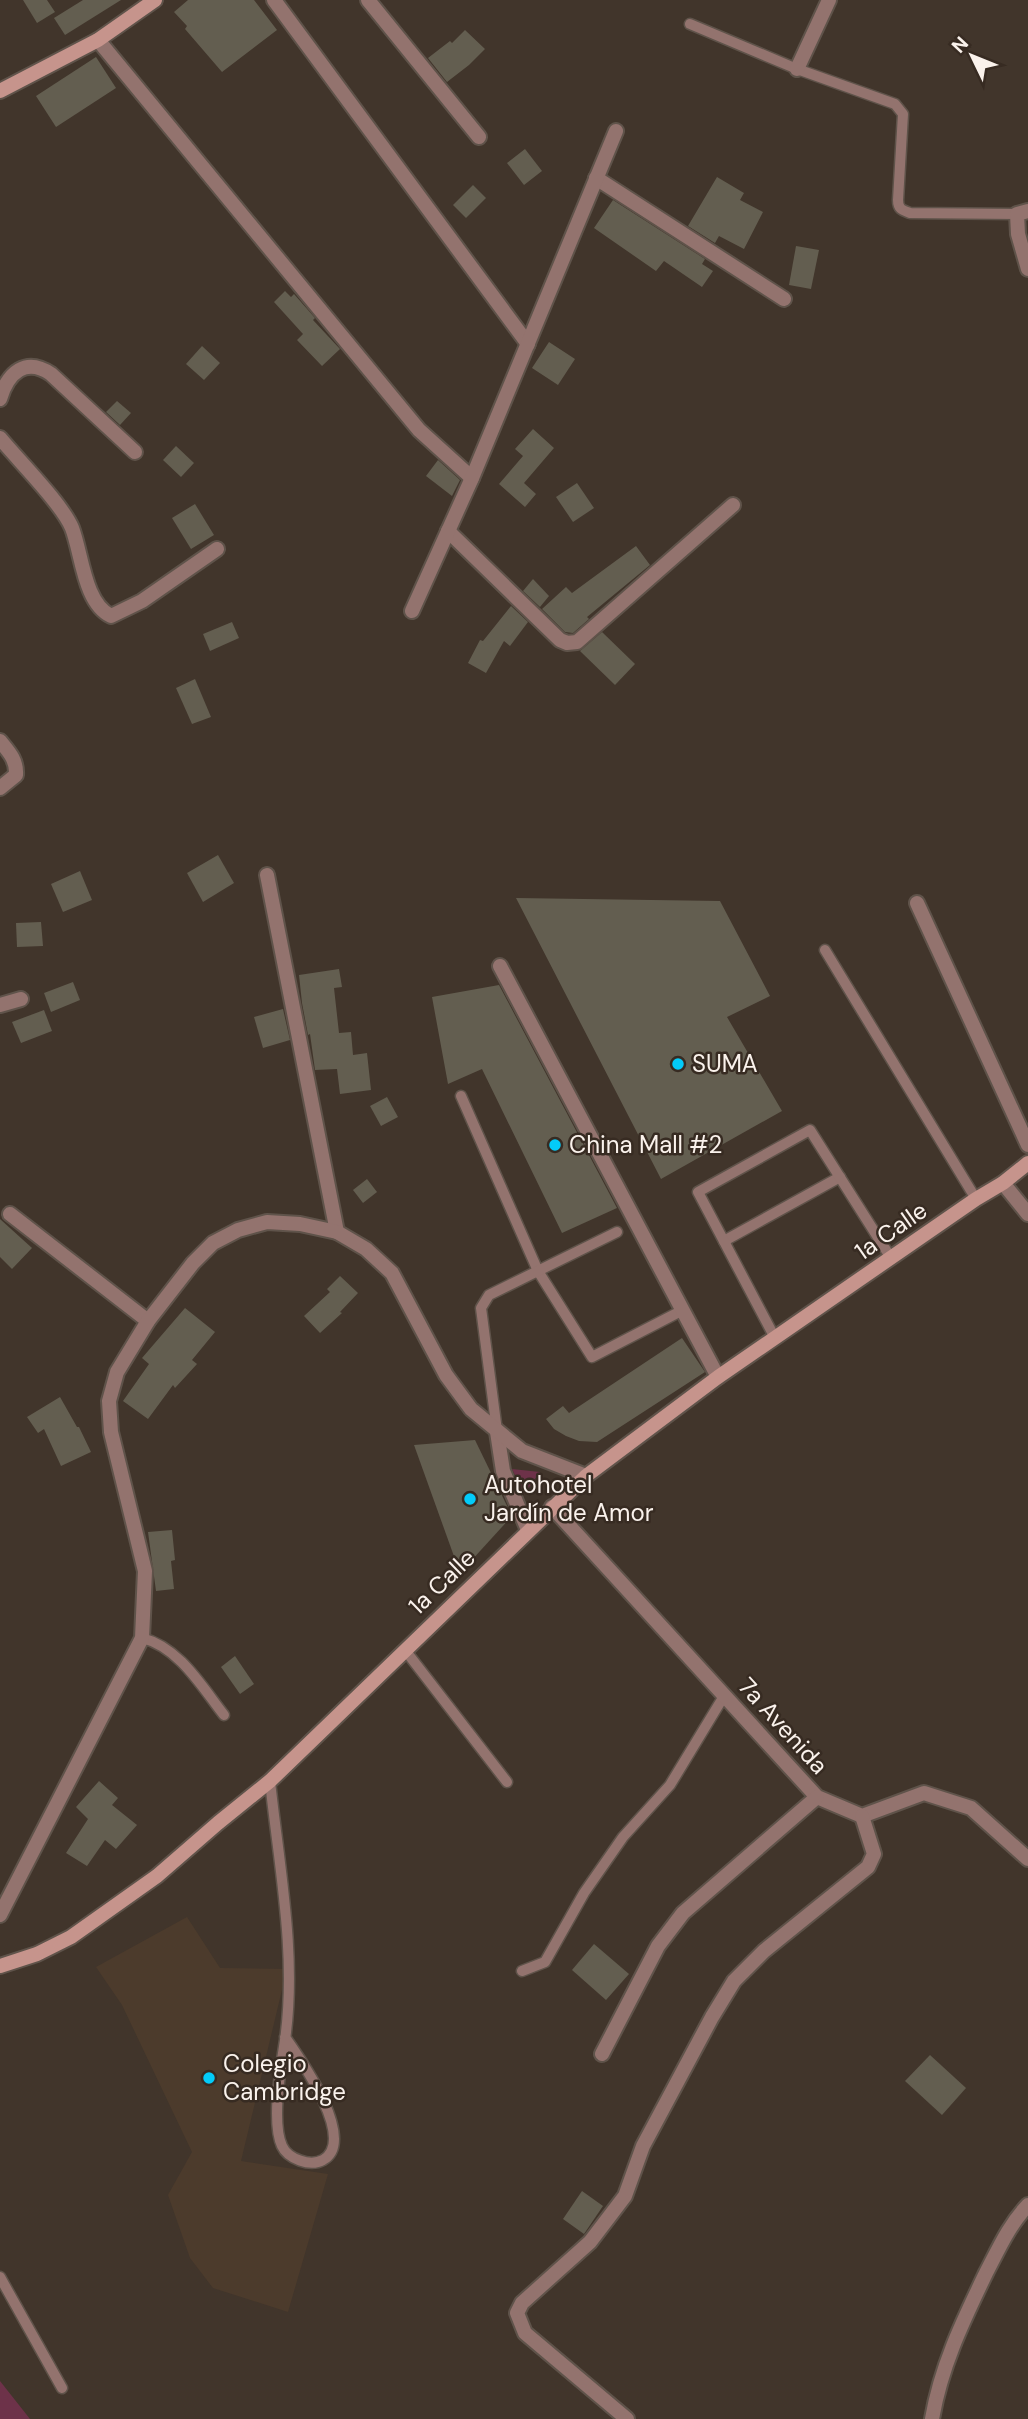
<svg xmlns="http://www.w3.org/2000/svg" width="1028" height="2419" font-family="'DM Sans',sans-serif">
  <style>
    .built { fill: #4c3b2c }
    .green { fill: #6d3249 }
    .building { fill: #635e50 }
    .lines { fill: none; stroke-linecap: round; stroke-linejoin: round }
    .service-casing { stroke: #5f534a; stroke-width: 13 }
    .minor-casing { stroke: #5f534a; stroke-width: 18 }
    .secondary-casing { stroke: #5f534a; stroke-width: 18 }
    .service { stroke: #93736e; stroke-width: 10 }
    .minor { stroke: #93736e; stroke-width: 14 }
    .secondary { stroke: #c6948c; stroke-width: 14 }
    .poi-dot { fill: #03cbf9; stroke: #372b22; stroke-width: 2.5 }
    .labels { text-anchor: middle; stroke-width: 5; stroke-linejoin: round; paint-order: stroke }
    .poi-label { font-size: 24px; fill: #faf2ec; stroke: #372b22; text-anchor: start }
    .street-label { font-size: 24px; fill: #faf2ec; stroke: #372b22 }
  </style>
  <rect width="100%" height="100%" fill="#41352b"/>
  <!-- built -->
  <polygon class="built" points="187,1917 220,1968 287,1969 241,2161 328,2174 288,2312 213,2288 190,2258 168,2195 192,2152 122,2005 96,1967"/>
  <!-- green -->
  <g class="green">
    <polygon points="512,1469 540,1472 524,1494"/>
    <polygon points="0,2381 30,2419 0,2419"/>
  </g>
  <!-- building -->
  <g class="building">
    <polygon points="23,0 47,0 55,12 37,23"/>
    <polygon points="83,0 121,0 65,35 54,18"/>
    <polygon points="188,0 254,0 277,30 222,72 185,29 187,26 174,12"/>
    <polygon points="465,30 485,49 469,65 447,82 428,58 450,41 452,43"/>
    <polygon points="96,57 116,88 56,127 36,96"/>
    <polygon points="525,149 542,171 524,185 507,163"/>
    <polygon points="717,177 744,193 740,200 763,212 744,249 719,236 715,243 688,226"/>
    <polygon points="473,185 486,198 466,218 453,205"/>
    <polygon points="613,200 705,259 702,264 713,271 702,287 664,261 656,271 594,228"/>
    <polygon points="796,246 819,250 811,289 789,285"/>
    <polygon points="285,291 291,297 294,294 315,318 313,320 340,349 322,366 297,340 303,334 274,302"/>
    <polygon points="549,342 575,359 558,385 532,368"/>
    <polygon points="202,346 220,363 204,380 186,364"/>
    <polygon points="117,401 131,413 120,425 106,412"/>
    <polygon points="533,429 554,448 524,483 536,494 525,507 499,484 523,456 515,449"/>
    <polygon points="176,446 194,463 181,477 163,460"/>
    <polygon points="438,460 460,480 452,496 426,476"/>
    <polygon points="577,483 594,508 573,522 556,497"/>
    <polygon points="195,504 214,535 191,549 172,518"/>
    <polygon points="636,546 650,565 587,617 589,619 573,633 565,632 542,609 566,587 572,593"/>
    <polygon points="533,579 549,596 540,607 523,591"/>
    <polygon points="511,606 528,622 510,646 504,641 486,673 468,663 480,640 483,641"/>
    <polygon points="232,622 239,638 210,651 203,634"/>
    <polygon points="602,632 635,664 615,685 580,651"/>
    <polygon points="195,679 211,717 192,724 176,688"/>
    <polygon points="218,855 234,883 203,902 187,873"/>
    <polygon points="80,871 92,900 63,912 51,884"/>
    <polygon points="516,898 720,901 770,996 727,1017 782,1111 661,1179"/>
    <polygon points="41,922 43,946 17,947 16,923"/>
    <polygon points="339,969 342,987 334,988 339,1033 351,1032 353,1055 367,1053 371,1090 340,1094 337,1069 315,1070 310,1034 308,1035 302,1003 299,975"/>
    <polygon points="73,982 80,1000 51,1012 44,993"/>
    <polygon points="499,985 617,1208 562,1233 482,1069 448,1084 432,997"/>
    <polygon points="283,1009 290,1040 263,1048 254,1017"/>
    <polygon points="44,1010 52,1031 21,1043 12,1022"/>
    <polygon points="387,1097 398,1117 381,1126 370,1106"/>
    <polygon points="367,1179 377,1192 363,1203 353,1190"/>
    <polygon points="0,1219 32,1248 12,1269 0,1257"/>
    <polygon points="340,1276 358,1293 340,1312 342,1313 320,1333 304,1316 330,1292 327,1289"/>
    <polygon points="185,1308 215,1332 192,1360 197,1364 175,1388 173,1385 148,1419 123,1401 149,1364 142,1358"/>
    <polygon points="682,1338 705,1372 597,1442 579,1441 566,1436 554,1429 546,1419 563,1406 569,1413"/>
    <polygon points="60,1397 77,1427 79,1427 91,1452 61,1466 44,1429 38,1433 27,1417"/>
    <polygon points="475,1440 512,1516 460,1573 414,1445"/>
    <polygon points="172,1530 175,1560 171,1561 174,1589 156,1591 148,1532"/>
    <polygon points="235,1656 254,1684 240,1694 221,1667"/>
    <polygon points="99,1781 118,1798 112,1805 137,1825 116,1849 105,1840 87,1866 66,1853 88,1819 76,1807"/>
    <polygon points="594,1944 629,1974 606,2000 572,1970"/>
    <polygon points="930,2055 966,2088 942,2115 905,2081"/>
    <polygon points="582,2191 603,2206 584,2234 563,2219"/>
  </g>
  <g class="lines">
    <!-- service casing -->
    <g class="service-casing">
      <g id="service">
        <path d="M 690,24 L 797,69 L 895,104 L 903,114 L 898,200 C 898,209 902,210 910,213 L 1017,214"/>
        <polyline points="825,950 976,1199"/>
        <polyline points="461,1096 538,1271 592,1357 683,1310"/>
        <polyline points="724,1241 840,1177"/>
        <polyline points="775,1338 698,1192 810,1130 891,1258"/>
        <polyline points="497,1431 481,1308 489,1295 617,1232"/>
        <path d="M 142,1638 C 179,1647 202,1687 224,1715"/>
        <polyline points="405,1650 507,1782"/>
        <path d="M 270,1781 C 279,1866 297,1955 285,2040 C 281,2067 271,2122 282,2146 C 288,2159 310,2167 323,2160 C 358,2140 299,2057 285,2037"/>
        <polyline points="522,1971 545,1962 584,1893 623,1837 670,1785 724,1696"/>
        <polyline points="0,2277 62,2388"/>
      </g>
    </g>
    <!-- minor casing -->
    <g class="minor-casing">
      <g id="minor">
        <polyline points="274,0 528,344"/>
        <polyline points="368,0 479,137"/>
        <polyline points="98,40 419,430 472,478"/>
        <polyline points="797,69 829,0"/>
        <polyline points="596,178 784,299"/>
        <polyline points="1028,211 1017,214 1018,234 1028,269"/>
        <path d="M 0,399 C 8,372 26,357 51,374 L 135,452"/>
        <path d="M 0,438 C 18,460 62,504 72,528 C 82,554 84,603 111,616 L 142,601 L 217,549"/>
        <polyline points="448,531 560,640 567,643 577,642 733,505"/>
        <polyline points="412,611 472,478 616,131"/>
        <path d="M 0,741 C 9,752 17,760 16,775 L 0,788"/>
        <polyline points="267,875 337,1232"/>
        <polyline points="917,903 1028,1145"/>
        <polyline points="500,966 718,1377"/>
        <polyline points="0,1005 21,999"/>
        <polyline points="1003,1183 1028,1214"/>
        <polyline points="10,1214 148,1321"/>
        <polyline points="497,1432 503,1471 528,1530"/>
        <polyline points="552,1507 817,1797 862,1816 924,1793 971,1808 1028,1859"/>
        <polyline points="0,1915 142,1638 145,1571 111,1432 109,1401 117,1372 148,1321 193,1263 213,1243 238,1230 267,1222 300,1224 337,1232 366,1249 392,1273 446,1375 471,1409 522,1451 586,1476"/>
        <polyline points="602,2054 658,1946 683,1913 817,1797"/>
        <polyline points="627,2419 525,2333 517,2313 522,2303 590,2242 625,2196 643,2146 712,2017 734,1981 764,1951 868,1867 874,1854 862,1816"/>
        <path d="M 932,2419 C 941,2366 963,2321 986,2273 C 999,2248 1009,2225 1028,2205"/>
      </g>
    </g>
    <!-- secondary casing -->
    <g class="secondary-casing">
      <g id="secondary">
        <polyline points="0,91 98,40 155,0"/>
        <polyline points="0,1966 37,1954 71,1937 157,1876 218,1823 270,1781 586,1476 718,1377 976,1199 1003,1183 1028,1163"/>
      </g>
    </g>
    <!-- service -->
    <use href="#service" class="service"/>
    <!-- minor -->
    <use href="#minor" class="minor"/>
    <!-- secondary -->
    <use href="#secondary" class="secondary"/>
  </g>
  <!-- markers -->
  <g class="poi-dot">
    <circle cx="678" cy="1064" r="7"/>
    <circle cx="555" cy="1145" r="7"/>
    <circle cx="470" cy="1499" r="7"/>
    <circle cx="209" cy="2078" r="7"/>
  </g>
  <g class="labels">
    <!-- poi labels -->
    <g class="poi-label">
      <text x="692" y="1072">SUMA</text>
      <text x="569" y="1153">China Mall #2</text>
      <text x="484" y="1493">Autohotel<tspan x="484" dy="28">Jardín de Amor</tspan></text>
      <text x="223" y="2072">Colegio<tspan x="223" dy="28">Cambridge</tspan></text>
    </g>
    <!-- street labels -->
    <g class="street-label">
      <text transform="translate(891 1231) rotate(-35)" y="8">1a Calle</text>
      <text transform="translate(442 1582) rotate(-44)" y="8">1a Calle</text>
      <text transform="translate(783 1726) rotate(48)" y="8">7a Avenida</text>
    </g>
  </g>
  <!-- north arrow -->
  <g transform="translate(972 56) rotate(313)" stroke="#372b22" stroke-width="5" paint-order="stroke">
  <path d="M0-5L12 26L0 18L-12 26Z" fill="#faf2ec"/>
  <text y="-10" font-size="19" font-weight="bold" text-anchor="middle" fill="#faf2ec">N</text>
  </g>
</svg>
